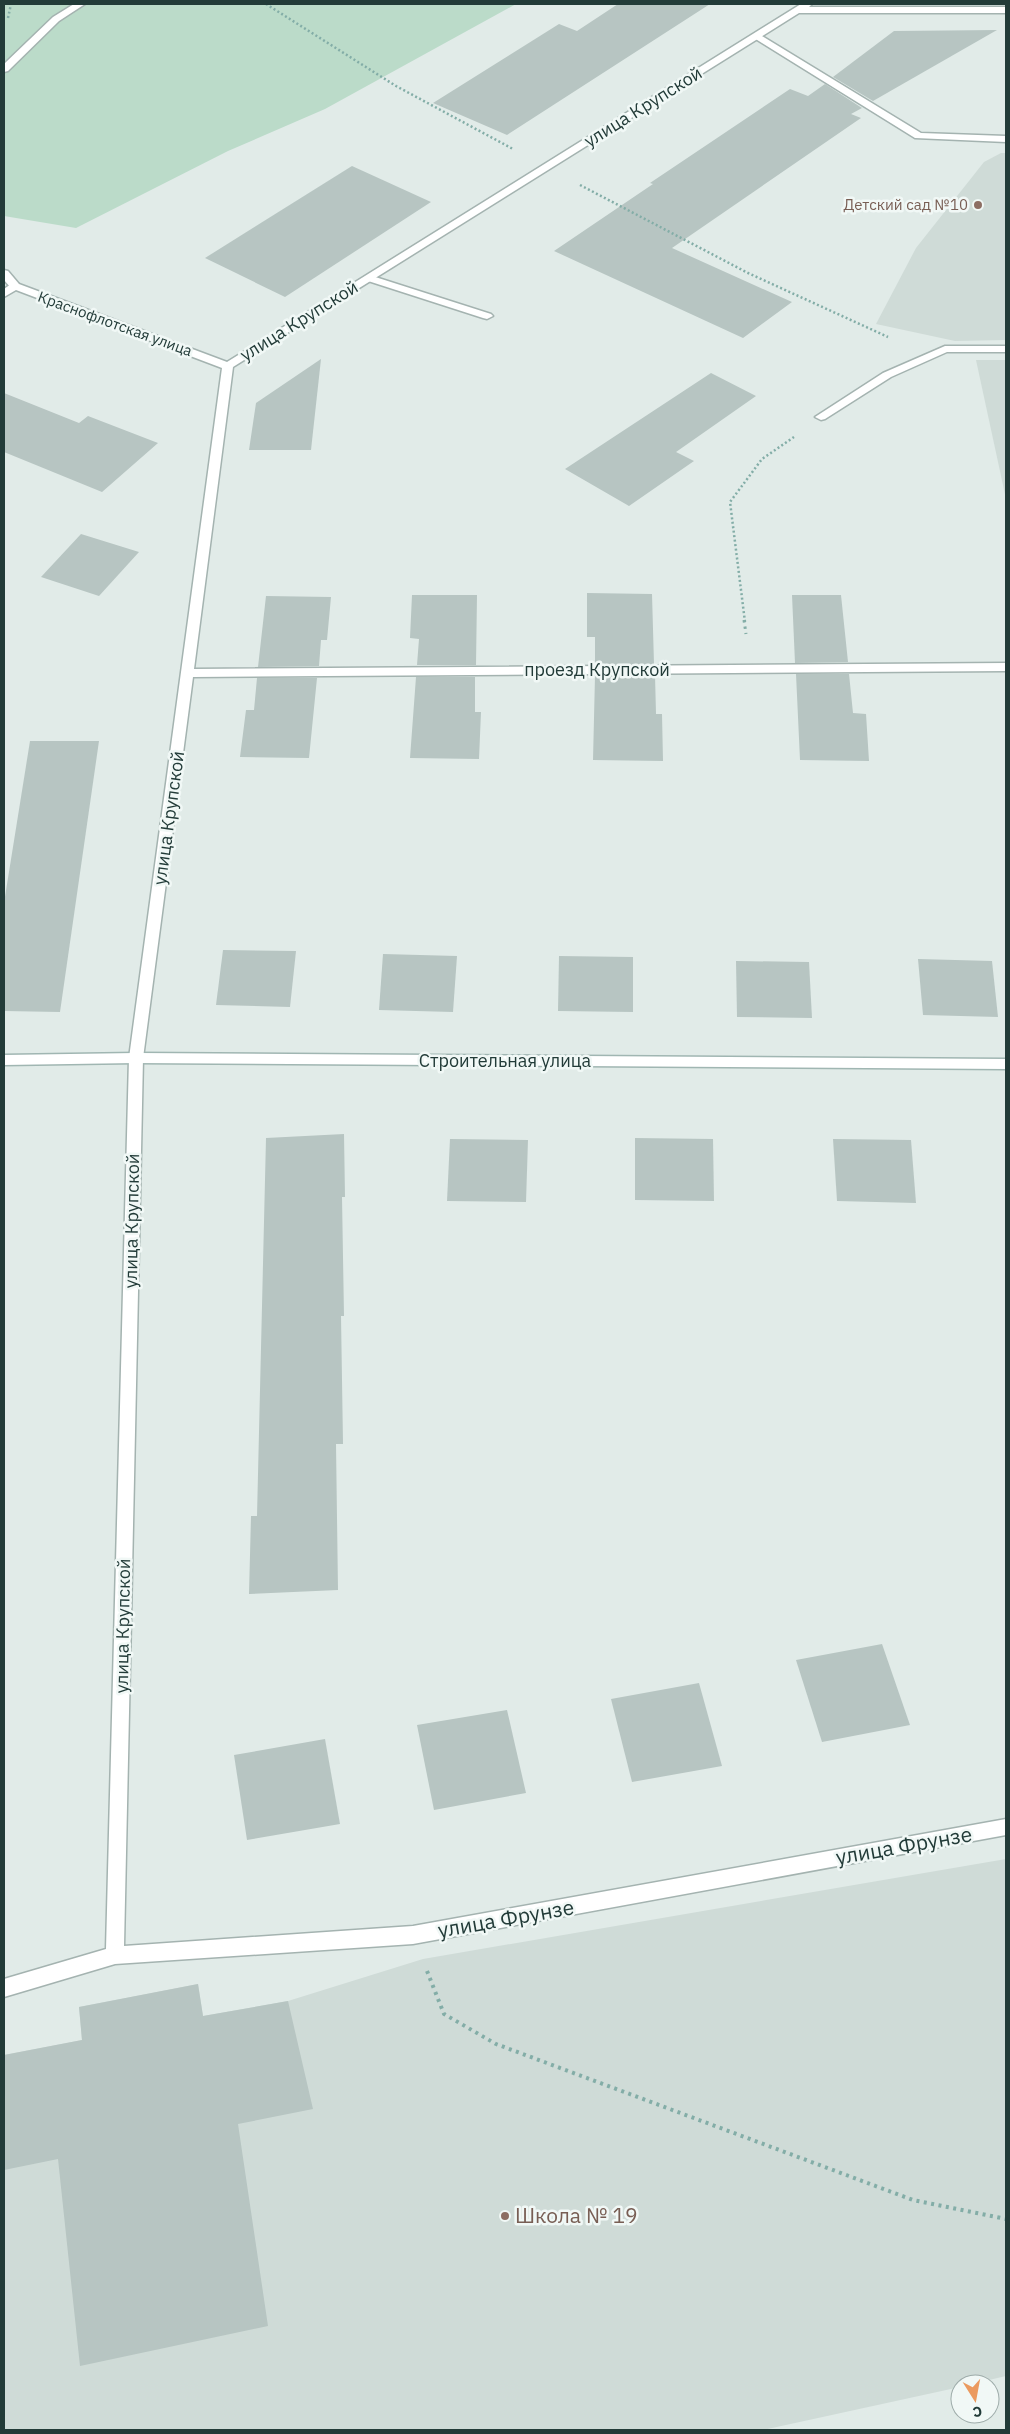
<svg xmlns="http://www.w3.org/2000/svg" width="1010" height="2434" font-family="'IBM Plex Sans',sans-serif">
  <style>
    .built { fill: #cfdbd7 }
    .green { fill: #bbdbc9 }
    .building { fill: #b7c5c2 }
    .lines { fill: none; stroke-linecap: round; stroke-linejoin: round }
    .lane-casing { stroke: #a4b3b0; stroke-width: 3 }
    .street-casing { stroke: #a4b3b0; stroke-width: 3 }
    .secondary-casing { stroke: #a0b6b2; stroke-width: 3 }
    .path-far2 { stroke: #83ada7; stroke-width: 2.5; stroke-dasharray: 2 2.5; stroke-linecap: butt }
    .path-far1 { stroke: #83ada7; stroke-width: 3; stroke-dasharray: 2.5 4; stroke-linecap: butt }
    .path { stroke: #83ada7; stroke-width: 4; stroke-dasharray: 3 4.5; stroke-linecap: butt }
    .lane { fill: #fff; fill-rule: evenodd }
    .street { fill: #fff; fill-rule: evenodd }
    .secondary { fill: #fff; fill-rule: evenodd }
    .education-dot { fill: #8d6e63; stroke: #f1f8f6; stroke-width: 2 }
    .labels { text-anchor: middle; stroke-width: 5; stroke-linejoin: round; paint-order: stroke }
    .far-education-label { font-size: 15px; fill: #785e54; stroke: #f1f8f6; text-anchor: end }
    .far-street-label { font-size: 15px; fill: #223b38; stroke: #f1f8f6 }
    .street-label { font-size: 18px; fill: #223b38; stroke: #f1f8f6 }
    .near-street-label { font-size: 21px; fill: #223b38; stroke: #f1f8f6 }
    .near-education-label { font-size: 21px; fill: #785e54; stroke: #f1f8f6; text-anchor: start }
  </style>
  <rect width="100%" height="100%" fill="#e1ebe8"/>
  <!-- built -->
  <g class="built">
    <polygon points="1001,153 1006,153 1006,340 955,341 876,324 916,248 984,162"/>
    <polygon points="976,360 1006,360 1006,499"/>
    <polygon points="1006,1859 1006,2376 972,2384 960,2384 960,2387 763,2430 4,2430 4,2055 82,2040 79,2007 198,1984 203,2016 288,2001 423,1959"/>
  </g>
  <!-- green -->
  <polygon class="green" points="4,4 516,4 325,109 228,151 76,228 4,216"/>
  <!-- building -->
  <g class="building">
    <polygon points="618,4 710,4 507,135 433,103 559,24 577,31"/>
    <polygon points="997,30 873,101 833,77 894,31"/>
    <polygon points="825,84 862,108 851,114 861,118 672,248 792,302 743,338 554,251 653,184 650,183 790,89 808,96"/>
    <polygon points="352,166 431,202 285,297 205,258"/>
    <polygon points="321,359 311,450 249,450 256,403"/>
    <polygon points="711,373 756,396 676,452 694,461 629,506 565,469"/>
    <polygon points="4,393 79,423 88,416 158,443 102,492 4,452"/>
    <polygon points="81,534 139,552 99,596 41,577"/>
    <polygon points="587,593 652,594 654,664 595,664 595,637 587,637"/>
    <polygon points="412,595 477,595 476,665 417,665 419,639 410,638"/>
    <polygon points="792,595 841,595 848,662 795,663"/>
    <polygon points="266,596 331,597 327,640 321,640 319,666 258,667"/>
    <polygon points="796,674 849,674 853,713 866,714 869,761 800,760"/>
    <polygon points="655,675 656,714 662,714 663,761 593,760 595,676"/>
    <polygon points="416,677 475,677 475,712 481,712 479,759 410,758"/>
    <polygon points="257,678 317,678 309,758 240,757 246,710 254,710"/>
    <polygon points="30,741 99,741 60,1012 4,1011 4,903"/>
    <polygon points="223,950 296,951 290,1007 216,1005"/>
    <polygon points="383,954 457,956 453,1012 379,1010"/>
    <polygon points="559,956 633,957 633,1012 558,1011"/>
    <polygon points="918,959 992,961 998,1017 923,1015"/>
    <polygon points="736,961 809,962 812,1018 737,1017"/>
    <polygon points="344,1134 345,1197 342,1197 344,1316 341,1316 343,1444 336,1444 338,1590 249,1594 251,1516 257,1516 266,1138"/>
    <polygon points="635,1138 713,1139 714,1201 635,1200"/>
    <polygon points="450,1139 528,1140 526,1202 447,1201"/>
    <polygon points="833,1139 911,1140 916,1203 837,1201"/>
    <polygon points="882,1644 910,1725 822,1742 796,1660"/>
    <polygon points="699,1683 722,1766 632,1782 611,1699"/>
    <polygon points="507,1710 526,1793 434,1810 417,1725"/>
    <polygon points="325,1739 340,1824 247,1840 234,1755"/>
    <polygon points="198,1984 203,2016 288,2001 313,2109 238,2124 268,2326 80,2366 58,2159 4,2170 4,2055 82,2040 79,2007"/>
  </g>
  <g class="lines">
    <!-- lane casing -->
    <g class="lane-casing">
      <g id="lane">
        <polygon points="74,4 85,4 59,21 8,71 4,72 4,64 53,17"/>
        <polygon points="757,33 921,133 1006,136 1006,142 915,138 754,38 752,36"/>
        <polygon points="4,270 8,271 19,284 19,288 11,288 4,280"/>
        <polygon points="369,275 491,314 493,316 487,319 483,318 365,280 364,278"/>
        <polygon points="945,346 1006,346 1006,352 947,352 891,377 825,419 821,420 815,417 883,373"/>
      </g>
    </g>
    <!-- street casing -->
    <g class="street-casing">
      <polygon id="street" points="801,4 812,4 809,7 1006,7 1006,13 799,13 233,367 194,669 1006,663 1006,671 193,677 143,1058 124,1946 413,1926 1006,1819 1006,1835 413,1944 115,1964 4,1997 4,1979 106,1949 129,1058 222,368 16,290 4,297 4,289 11,284 19,284 227,362"/>
    </g>
    <!-- secondary casing -->
    <g class="secondary-casing">
      <polygon id="secondary" points="136,1053 1006,1059 1006,1069 136,1063 4,1065 4,1055"/>
    </g>
    <!-- path-far2 -->
    <g class="path-far2">
      <polyline points="266,4 396,86 513,149"/>
      <polyline points="8,18 11,4"/>
      <polyline points="580,185 748,273 888,337"/>
      <polyline points="745,622 730,502 762,459 794,437"/>
    </g>
    <!-- path-far1 -->
    <polyline class="path-far1" points="744,620 746,634"/>
    <!-- path -->
    <polyline class="path" points="427,1971 444,2014 496,2044 913,2200 1006,2219"/>
    <!-- lane -->
    <use href="#lane" class="lane"/>
    <!-- street -->
    <use href="#street" class="street"/>
    <!-- secondary -->
    <use href="#secondary" class="secondary"/>
  </g>
  <!-- markers -->
  <g class="education-dot">
    <circle cx="978" cy="205" r="5"/>
    <circle cx="505" cy="2216" r="5"/>
  </g>
  <g class="labels">
    <!-- far-education labels -->
    <g class="far-education-label">
      <text x="968" y="210">Детский сад №10</text>
    </g>
    <!-- far-street labels -->
    <g class="far-street-label">
      <text transform="translate(115 324) rotate(20)" y="5">Краснофлотская улица</text>
    </g>
    <!-- street labels -->
    <g class="street-label">
      <text transform="translate(643 107) rotate(-32)" y="6">улица Крупской</text>
      <text transform="translate(299 321) rotate(-32)" y="6">улица Крупской</text>
      <text x="597" y="676">проезд Крупской</text>
      <text transform="translate(169 818) rotate(-82)" y="6">улица Крупской</text>
      <text x="505" y="1067">Строительная улица</text>
      <text transform="translate(132 1221) rotate(-89)" y="6">улица Крупской</text>
      <text transform="translate(123 1626) rotate(-89)" y="6">улица Крупской</text>
    </g>
    <!-- near-street labels -->
    <g class="near-street-label">
      <text transform="translate(904 1846) rotate(-10)" y="7">улица Фрунзе</text>
      <text transform="translate(506 1919) rotate(-10)" y="7">улица Фрунзе</text>
    </g>
    <!-- near-education labels -->
    <g class="near-education-label">
      <text x="515" y="2223">Школа № 19</text>
    </g>
  </g>
  <!-- border -->
  <rect width="1010" height="2434" fill="none" stroke="#223b38" stroke-width="10"/>
  <!-- north arrow -->
  <g transform="translate(975 2399) rotate(169)"><circle r="24" fill="#f1f8f6" stroke="#9eacaa"/>
  <path d="M0-4L9 19L0 12L-9 19Z" fill="#eb9a5f"/>
  <text y="-8" font-size="14" font-weight="bold" text-anchor="middle" fill="#223b38">С</text>
  </g>
</svg>
